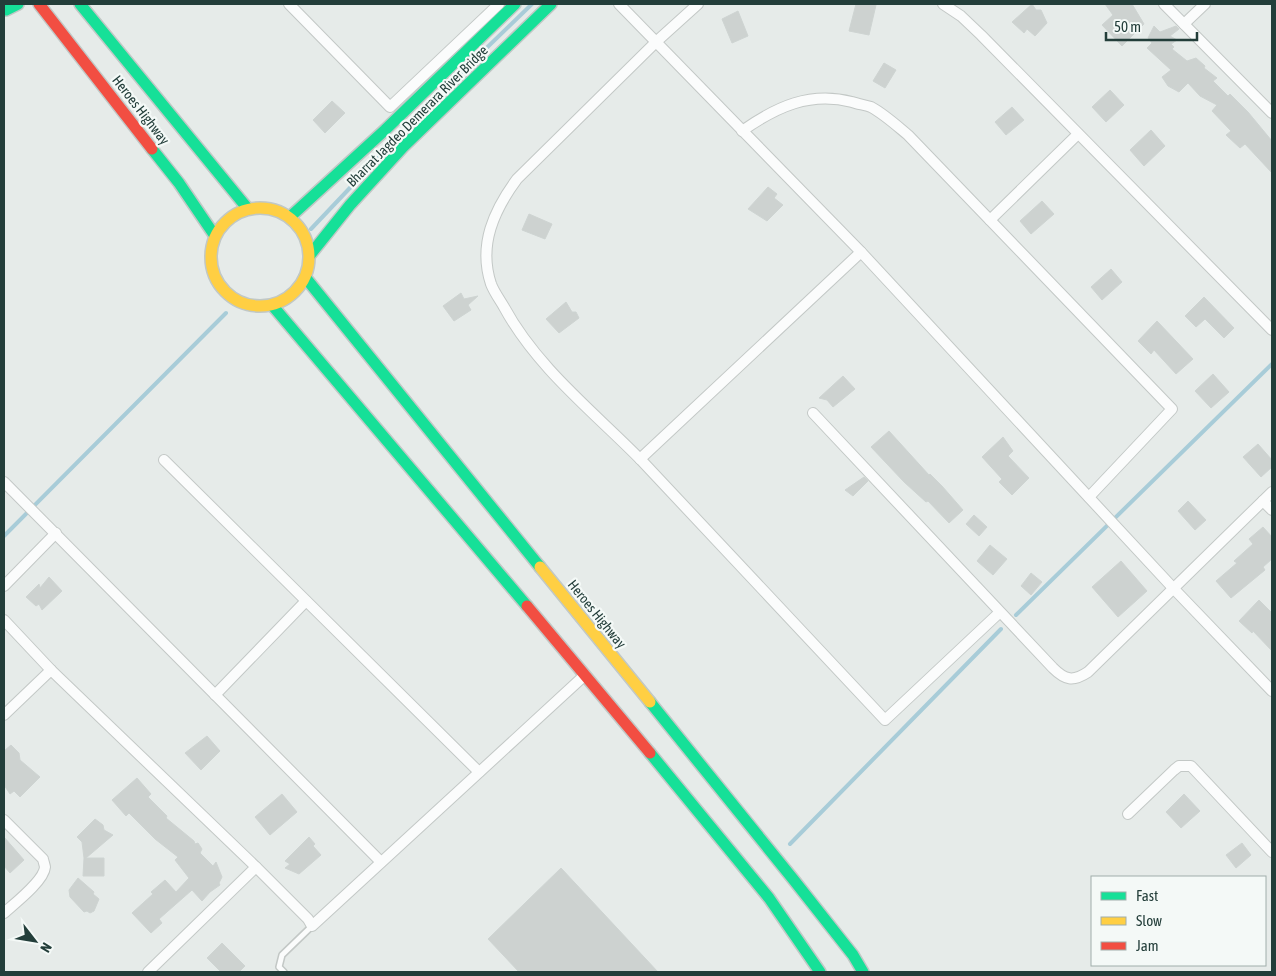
<svg xmlns="http://www.w3.org/2000/svg" width="1276" height="976" font-family="'Asap Condensed',sans-serif">
  <style>
    .lines { fill: none; stroke-linecap: round; stroke-linejoin: round }
    .stream { stroke: #a8ccd8; stroke-width: 4 }
    .building { fill: #cdd2d0; stroke: #ced4d2 }
    .lane-casing { stroke: #c3c8c6; stroke-width: 8 }
    .street-casing { stroke: #c3c8c6; stroke-width: 12 }
    .fast-casing { stroke: #c1c8c6; stroke-width: 14 }
    .slow-casing { stroke: #c1c8c6; stroke-width: 14 }
    .jam-casing { stroke: #c1c8c6; stroke-width: 14 }
    .lane { stroke: #fbfcfc; stroke-width: 5 }
    .street { stroke: #fbfcfc; stroke-width: 10 }
    .fast { stroke: #16e098; stroke-width: 11 }
    .slow { stroke: #ffcf43; stroke-width: 11 }
    .jam { stroke: #f24e42; stroke-width: 11 }
    .labels { text-anchor: middle; stroke-width: 4.5; stroke-linejoin: round; paint-order: stroke }
    .street-label { font-size: 14px; fill: #233e3a; stroke: #f4f9f7 }
  </style>
  <rect width="100%" height="100%" fill="#e6ebe9"/>
  <g class="lines">
    <!-- stream -->
    <g class="stream">
      <polyline points="311,229 437,96 532,4"/>
      <polyline points="4,536 226,313"/>
      <polyline points="1016,615 1272,364"/>
      <polyline points="790,844 1001,629"/>
    </g>
  </g>
  <!-- building -->
  <g class="building">
    <polygon points="856,4 876,5 869,35 849,31"/>
    <polygon points="1032,4 1036,10 1041,10 1047,23 1035,36 1027,29 1024,33 1012,22"/>
    <polygon points="1105,4 1132,4 1144,24 1122,46 1102,25 1113,15"/>
    <polygon points="738,11 748,36 732,43 722,19"/>
    <polygon points="1154,26 1160,32 1176,26 1179,29 1170,36 1177,40 1171,44 1174,47 1172,49 1187,61 1196,58 1205,66 1204,68 1217,78 1213,81 1228,96 1230,94 1248,112 1272,141 1272,173 1245,144 1240,148 1226,135 1231,131 1212,111 1217,105 1200,96 1188,83 1179,92 1168,86 1162,77 1171,70 1147,48 1152,43 1148,38"/>
    <polygon points="884,63 896,70 885,88 873,81"/>
    <polygon points="1110,90 1124,105 1106,122 1092,107"/>
    <polygon points="332,101 345,113 325,133 313,120"/>
    <polygon points="1012,107 1024,120 1006,135 995,122"/>
    <polygon points="1151,130 1165,146 1144,166 1130,150"/>
    <polygon points="768,187 777,194 774,198 783,205 767,221 748,209"/>
    <polygon points="1042,201 1054,214 1031,234 1020,221"/>
    <polygon points="529,214 552,224 545,239 522,230"/>
    <polygon points="1111,269 1122,282 1102,300 1091,287"/>
    <polygon points="461,293 464,299 478,296 468,305 471,310 454,321 443,306"/>
    <polygon points="1204,297 1234,328 1224,338 1205,319 1196,327 1185,316"/>
    <polygon points="566,302 572,312 576,312 579,318 559,333 546,319"/>
    <polygon points="1157,321 1193,359 1176,374 1154,350 1151,354 1138,341"/>
    <polygon points="1213,374 1229,392 1211,408 1195,391"/>
    <polygon points="843,376 855,389 833,407 827,400 819,398"/>
    <polygon points="889,431 929,475 930,474 942,486 963,510 949,523 928,501 926,502 904,482 871,447"/>
    <polygon points="1003,437 1013,451 1008,456 1029,478 1012,495 999,482 1002,479 982,457"/>
    <polygon points="1258,444 1272,460 1272,467 1261,477 1243,457"/>
    <polygon points="864,477 868,481 853,496 845,490"/>
    <polygon points="1188,501 1206,520 1195,530 1178,511"/>
    <polygon points="974,515 987,527 979,536 966,524"/>
    <polygon points="1263,527 1272,537 1272,559 1263,567 1265,570 1231,598 1216,581 1237,563 1234,561 1253,544 1249,539"/>
    <polygon points="990,545 1007,559 993,575 977,561"/>
    <polygon points="1121,561 1147,591 1118,617 1092,587"/>
    <polygon points="1031,573 1042,582 1031,595 1021,586"/>
    <polygon points="49,577 62,591 42,610 39,604 36,606 26,597 39,584 40,588"/>
    <polygon points="1259,600 1272,613 1272,651 1253,631 1252,633 1239,621"/>
    <polygon points="207,736 220,751 201,770 185,753"/>
    <polygon points="11,745 19,753 20,760 40,777 20,797 14,791 10,794 4,785 4,751"/>
    <polygon points="137,778 151,794 148,797 167,816 166,818 194,841 195,844 198,843 202,849 200,853 213,866 216,862 222,877 219,883 220,885 210,892 202,901 192,890 159,919 162,923 151,933 132,913 153,894 151,892 165,880 176,892 189,878 175,860 178,857 155,839 129,813 126,816 112,800"/>
    <polygon points="282,794 297,812 270,835 255,817"/>
    <polygon points="1184,794 1200,811 1181,828 1166,812"/>
    <polygon points="95,819 103,825 104,830 113,835 86,858 104,858 104,876 83,876 84,858 82,842 77,837"/>
    <polygon points="4,837 24,860 10,873 4,866"/>
    <polygon points="309,837 315,844 313,846 321,855 299,874 285,868 290,864 285,861"/>
    <polygon points="1242,843 1251,855 1236,868 1226,855"/>
    <polygon points="561,868 658,972 519,972 488,939"/>
    <polygon points="78,878 94,892 93,894 99,899 94,911 90,913 87,911 84,912 70,897 69,890"/>
    <polygon points="222,943 245,966 239,972 221,972 207,958"/>
  </g>
  <g class="lines">
    <!-- lane casing -->
    <g class="lane-casing">
      <polyline id="lane" points="284,972 279,967 282,955 312,926"/>
    </g>
    <!-- street casing -->
    <g class="street-casing">
      <g id="street">
        <polyline points="289,4 390,107 499,4"/>
        <polyline points="619,4 861,252 1174,589 1272,691"/>
        <path d="M 698,4 L 657,41 L 517,179 C 494,210 478,245 491,284 C 494,292 500,300 504,307 C 537,368 594,412 642,461 C 723,547 804,634 885,720 L 999,613"/>
        <polyline points="943,4 961,16 981,35 1272,330"/>
        <polyline points="1164,4 1272,113"/>
        <polyline points="1184,24 1205,4"/>
        <path d="M 742,131 C 776,107 810,91 852,102 C 858,104 865,105 871,107 C 884,114 896,125 908,135 L 1172,409 L 1089,497"/>
        <polyline points="990,220 1078,134"/>
        <path d="M 813,413 L 1053,668 C 1065,680 1073,682 1088,672 L 1272,492"/>
        <polyline points="640,459 861,252"/>
        <polyline points="164,460 479,772"/>
        <polyline points="4,482 381,862"/>
        <polyline points="1263,501 1272,510"/>
        <polyline points="4,586 56,533"/>
        <polyline points="4,620 51,670 256,867 148,972"/>
        <polyline points="215,695 306,601"/>
        <polyline points="4,715 51,670"/>
        <polyline points="1128,814 1174,770 1179,766 1191,766 1272,852"/>
        <path d="M 4,820 L 43,859 C 43,860 45,866 45,867 C 44,881 14,904 4,913"/>
        <polyline points="256,867 308,919 312,926 585,675"/>
      </g>
    </g>
    <!-- fast casing -->
    <g class="fast-casing">
      <g id="fast">
        <polyline points="80,4 248,209"/>
        <polyline points="6,10 18,4"/>
        <polyline points="152,149 179,183 215,236"/>
        <polyline points="290,217 385,130 515,4"/>
        <polyline points="310,255 350,205 403,147 551,4"/>
        <polyline points="305,277 540,567"/>
        <polyline points="272,305 527,606"/>
        <polyline points="650,702 793,879 853,955 863,972"/>
        <polyline points="650,753 769,898 820,972"/>
      </g>
    </g>
    <!-- slow casing -->
    <g class="slow-casing">
      <g id="slow">
        <circle cx="260" cy="257" r="49"/>
        <polyline points="540,567 650,702"/>
      </g>
    </g>
    <!-- jam casing -->
    <g class="jam-casing">
      <g id="jam">
        <polyline points="39,4 152,149"/>
        <polyline points="527,606 650,753"/>
      </g>
    </g>
    <!-- lane -->
    <use href="#lane" class="lane"/>
    <!-- street -->
    <use href="#street" class="street"/>
    <!-- fast -->
    <use href="#fast" class="fast"/>
    <!-- slow -->
    <use href="#slow" class="slow"/>
    <!-- jam -->
    <use href="#jam" class="jam"/>
  </g>
  <g class="labels">
    <!-- street labels -->
    <g class="street-label">
      <text transform="translate(141 110) rotate(52)" y="5">Heroes Highway</text>
      <text transform="translate(417 116) rotate(-45)" y="5">Bharrat Jagdeo Demerara River Bridge</text>
      <text transform="translate(597 614) rotate(51)" y="5">Heroes Highway</text>
    </g>
  </g>
  <!-- border -->
  <rect width="1276" height="976" fill="none" stroke="#233e3a" stroke-width="10"/>
  <!-- legend -->
  <rect x="1091" y="876" width="175" height="90" fill="#f4f9f7" stroke="#a0aeab"/>
  <rect x="1101" y="892" width="25" height="8" fill="#16e098" stroke="#a0aeab"/>
  <text x="1136" y="901" font-size="15" fill="#233e3a">Fast</text>
  <rect x="1101" y="917" width="25" height="8" fill="#ffcf43" stroke="#a0aeab"/>
  <text x="1136" y="926" font-size="15" fill="#233e3a">Slow</text>
  <rect x="1101" y="942" width="25" height="8" fill="#f24e42" stroke="#a0aeab"/>
  <text x="1136" y="951" font-size="15" fill="#233e3a">Jam</text>
  <!-- north arrow -->
  <g transform="translate(35 941) rotate(121)" stroke="#f4f9f7" stroke-width="4" paint-order="stroke">
  <path d="M0-4L9 19L0 12L-9 19Z" fill="#233e3a"/>
  <text y="-8" font-size="14" font-weight="bold" text-anchor="middle" fill="#233e3a">N</text>
  </g>
  <!-- scale -->
  <path d="M1106 32v8h91v-8" fill="none" stroke="#233e3a" stroke-width="2.5"/>
  <text x="1114" y="32" font-size="15" fill="#233e3a" stroke="#f4f9f7" stroke-width="4" paint-order="stroke">50 m</text>
</svg>
